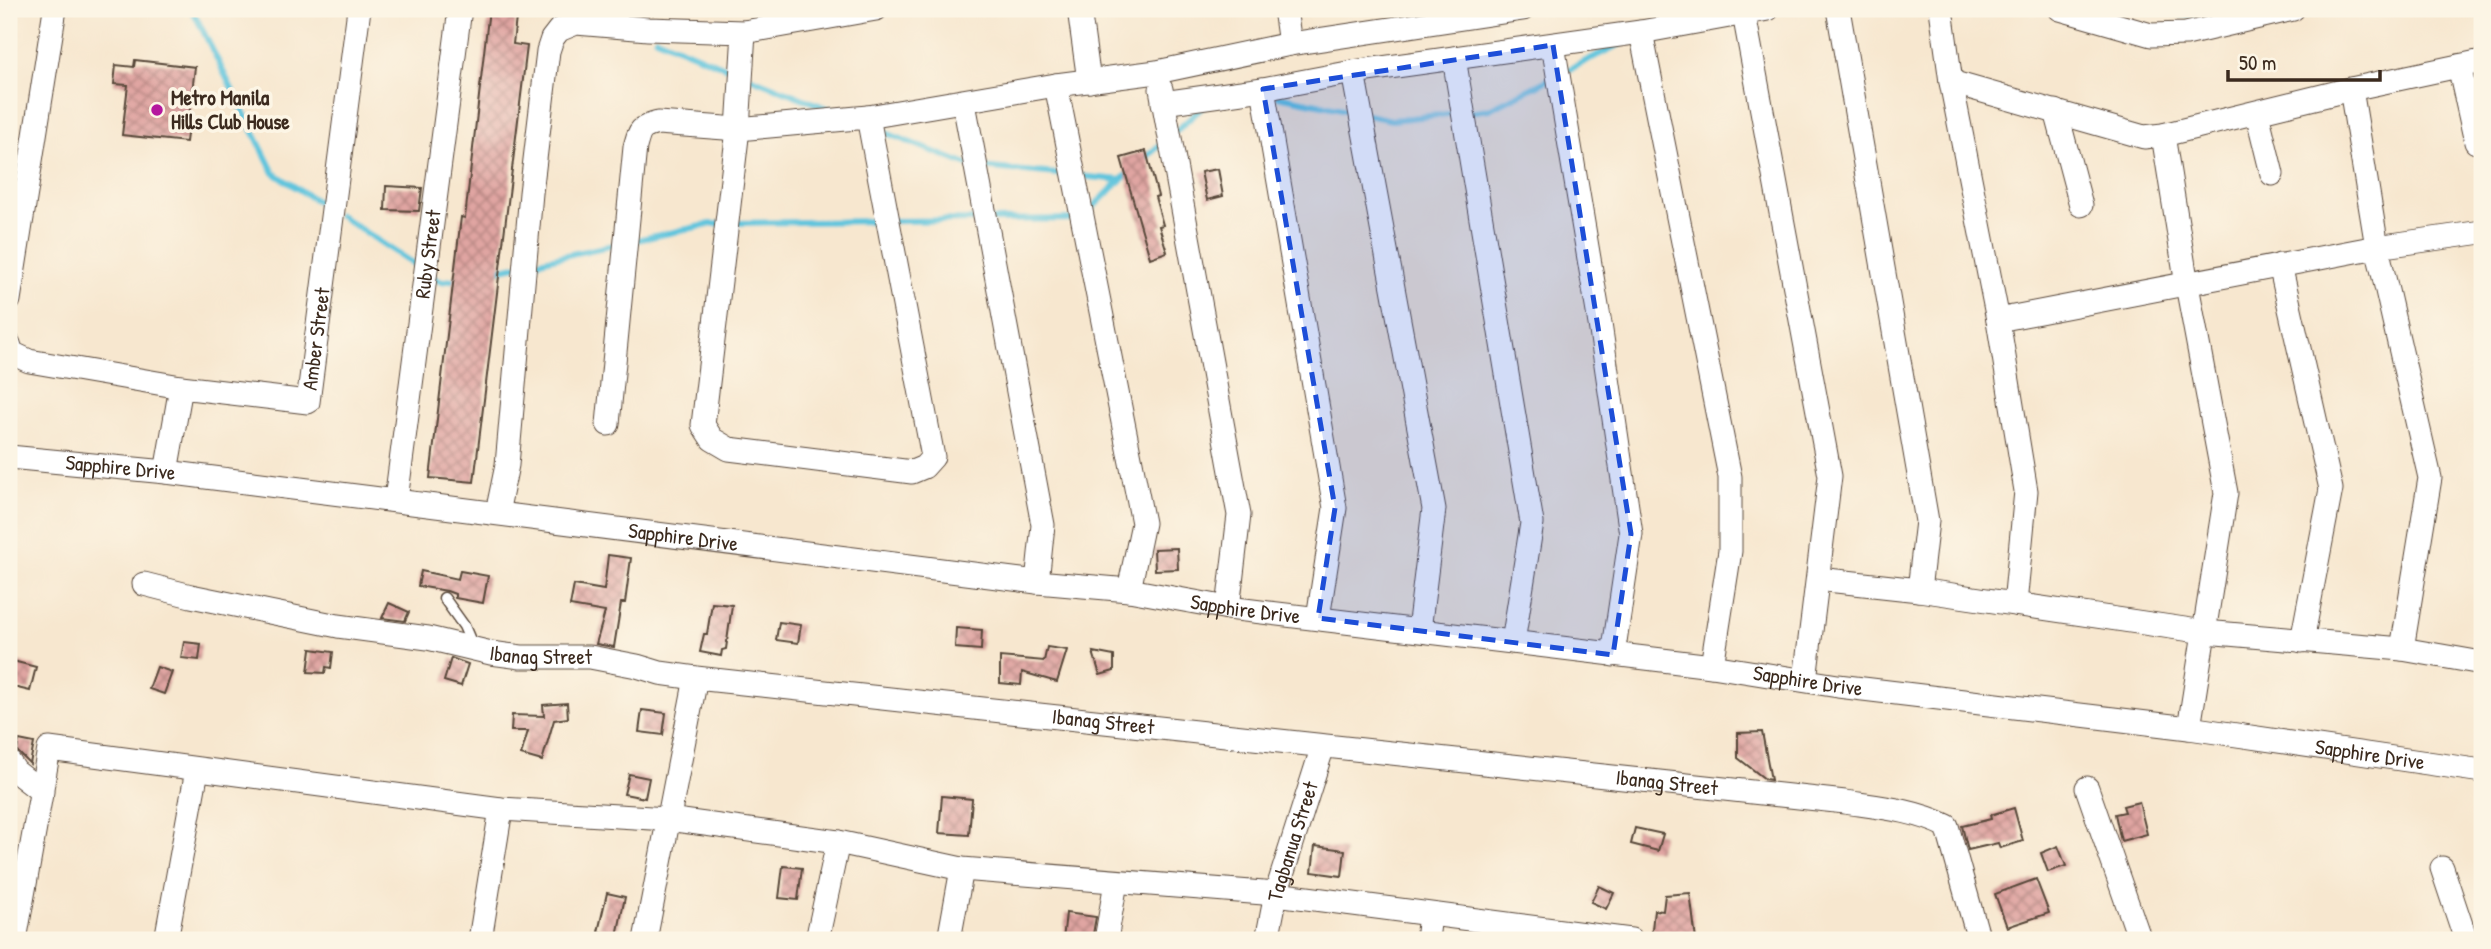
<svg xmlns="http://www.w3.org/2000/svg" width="2491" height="949" font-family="'Patrick Hand',sans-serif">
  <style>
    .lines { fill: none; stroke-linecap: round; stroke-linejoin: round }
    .stream { stroke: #60c5dd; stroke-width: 6 }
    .building { fill: url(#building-cross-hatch) }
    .service-casing { stroke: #574639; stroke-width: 13 }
    .minor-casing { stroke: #574639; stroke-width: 25 }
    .service { stroke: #fff; stroke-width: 10 }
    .minor { stroke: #fff; stroke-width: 23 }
    .marked { fill: #1d4ed8; fill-opacity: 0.2; stroke: #1d4ed8; stroke-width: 5; stroke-dasharray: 14 9; stroke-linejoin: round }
    .poi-dot { fill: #b5179e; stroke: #fcf5e5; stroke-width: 2.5 }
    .labels { text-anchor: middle; stroke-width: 7; stroke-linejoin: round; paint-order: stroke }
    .poi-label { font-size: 21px; font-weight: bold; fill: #3b2a1e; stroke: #fcf5e5; text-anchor: start }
    .street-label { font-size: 21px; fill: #3b2a1e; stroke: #fcf5e5 }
  </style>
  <defs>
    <pattern id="building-cross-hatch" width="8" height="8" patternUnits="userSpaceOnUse" patternTransform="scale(1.75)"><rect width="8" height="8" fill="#e0a5a2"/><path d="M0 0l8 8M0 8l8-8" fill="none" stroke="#b78783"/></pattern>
  </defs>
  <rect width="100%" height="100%" fill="#fcf5e5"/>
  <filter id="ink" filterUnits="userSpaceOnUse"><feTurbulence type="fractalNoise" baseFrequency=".0143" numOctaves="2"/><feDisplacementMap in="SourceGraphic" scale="14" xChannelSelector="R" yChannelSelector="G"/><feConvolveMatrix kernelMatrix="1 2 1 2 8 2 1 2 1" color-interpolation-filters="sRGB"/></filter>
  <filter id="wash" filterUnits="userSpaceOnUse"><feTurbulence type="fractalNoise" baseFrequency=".00686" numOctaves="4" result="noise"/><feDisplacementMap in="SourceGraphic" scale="28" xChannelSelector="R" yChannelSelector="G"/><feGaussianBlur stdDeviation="1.57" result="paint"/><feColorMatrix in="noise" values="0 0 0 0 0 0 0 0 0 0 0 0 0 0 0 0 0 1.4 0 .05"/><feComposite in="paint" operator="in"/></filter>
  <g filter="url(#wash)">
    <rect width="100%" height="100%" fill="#f7e7cf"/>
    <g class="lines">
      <!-- stream -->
      <g class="stream">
        <polyline points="192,9 274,173 327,208"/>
        <polyline points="585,9 601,16"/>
        <polyline points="2160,9 2185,15 2216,9"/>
        <polyline points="656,38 737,72"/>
        <polyline points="1564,72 1620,44"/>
        <polyline points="747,76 834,111"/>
        <polyline points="1278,96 1357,112"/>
        <polyline points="1468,112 1489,109 1554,77"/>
        <polyline points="1367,115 1392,120 1457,113"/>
        <polyline points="876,129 970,166"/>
        <polyline points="1175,132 1206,104"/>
        <polyline points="1141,162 1164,141"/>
        <polyline points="981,167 1068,175"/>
        <polyline points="1078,176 1121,180 1130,172"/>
        <polyline points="1087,213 1121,180"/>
        <polyline points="339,215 421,269"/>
        <polyline points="992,220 1079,219"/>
        <polyline points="894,221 981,220"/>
        <polyline points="733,223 883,221"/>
        <polyline points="530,263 711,224 722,224"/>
        <polyline points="493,271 520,265"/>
        <polyline points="430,275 441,282 462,278"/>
      </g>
    </g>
    <g id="blocks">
      <!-- building -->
      <g class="building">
        <polygon points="489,9 517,9 513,44 527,46 474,482 430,478 461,217 465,218"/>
        <polygon points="135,60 195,67 186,142 122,135 128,85 114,84 116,65 134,67"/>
        <polygon points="1146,151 1158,196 1155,197 1163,225 1159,226 1167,252 1150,258 1121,158"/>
        <polygon points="1218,169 1223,196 1207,200 1201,172"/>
        <polygon points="386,186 422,188 419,211 385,210"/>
        <polygon points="1177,548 1178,569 1155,570 1154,549"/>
        <polygon points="608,555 631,558 625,603 621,603 614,647 596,644 605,612 570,606 574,585 604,590"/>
        <polygon points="421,571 458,579 460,571 488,576 483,603 455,598 455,594 447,591 418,586"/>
        <polygon points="389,603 409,612 405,621 382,618"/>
        <polygon points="712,603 732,605 726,649 722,650 721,656 700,652 704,634 707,634"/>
        <polygon points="779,622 801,625 798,643 776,640"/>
        <polygon points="956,628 982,630 981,650 955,648"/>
        <polygon points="184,642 201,644 199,660 181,658"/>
        <polygon points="1047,647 1067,650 1057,682 1022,672 1021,685 1000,683 1000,657 1044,661"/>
        <polygon points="311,649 333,652 331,668 326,667 325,673 308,672"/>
        <polygon points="1093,652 1114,656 1114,671 1100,675"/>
        <polygon points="451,658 468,664 461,686 444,681"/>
        <polygon points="9,660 36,667 30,691 9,686"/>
        <polygon points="157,667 172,672 164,694 149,689"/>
        <polygon points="567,703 568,718 554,720 542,761 521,755 528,731 511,731 512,715 544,716 543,705"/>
        <polygon points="642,710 666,713 663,735 639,732"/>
        <polygon points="1762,732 1771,780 1765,779 1738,758 1738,733"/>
        <polygon points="19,740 34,743 30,764 17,751"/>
        <polygon points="629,774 649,778 645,798 624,794"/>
        <polygon points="942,796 972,799 969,835 939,833"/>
        <polygon points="2139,802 2147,834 2121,841 2115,814 2125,812 2123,806"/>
        <polygon points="2014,808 2023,841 2000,848 1998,843 1968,850 1962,826 1991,819 1990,815"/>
        <polygon points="1635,828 1663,834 1658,851 1631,844"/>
        <polygon points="1315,846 1345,850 1342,876 1312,872"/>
        <polygon points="2058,846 2066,866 2048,872 2041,853"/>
        <polygon points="783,866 802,868 798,900 779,898"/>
        <polygon points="2036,879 2049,913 2007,927 1995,894"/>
        <polygon points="1599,886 1614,893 1606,909 1591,902"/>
        <polygon points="607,893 625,897 617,936 598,932"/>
        <polygon points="1690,893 1696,940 1651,940 1654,910 1663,911 1665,895"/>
        <polygon points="1066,913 1096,917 1092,940 1063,940"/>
      </g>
    </g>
  </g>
  <g filter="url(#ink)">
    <use href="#blocks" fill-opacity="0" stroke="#574639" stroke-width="2"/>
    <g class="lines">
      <!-- service casing -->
      <g class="service-casing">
        <polyline id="service" points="444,598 464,626 473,647"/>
      </g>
      <!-- minor casing -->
      <g class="minor-casing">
        <g id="minor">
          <polyline points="1079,9 1089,81"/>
          <polyline points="1285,9 1290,44"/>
          <polyline points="1838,9 1927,521 1919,590"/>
          <polyline points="1941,9 1951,82 1998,320 2026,491 2015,604"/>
          <polyline points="2060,9 2151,35 2186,34 2293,9"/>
          <polyline points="1744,14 1830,476 1805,680"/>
          <polyline points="744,32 738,129 703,425 712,439 729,449 912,472 924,467 933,457 868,117"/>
          <polyline points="1641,32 1730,477 1730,551 1712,666"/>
          <polyline points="1553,45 1600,324 1631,534 1613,655"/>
          <polyline points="1454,58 1532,523 1513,642"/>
          <polyline points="2459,66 2476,142"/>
          <polyline points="1353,72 1434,509 1419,630"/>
          <polyline points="1951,82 2144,137 2163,135 2351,89 2482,61"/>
          <polyline points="1056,85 1143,523 1129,590"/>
          <polyline points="1161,89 1239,515 1228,608"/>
          <polyline points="1263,89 1335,508 1318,618"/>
          <polyline points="2351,89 2377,247 2430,478 2402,649"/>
          <polyline points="964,103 1043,525 1037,582"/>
          <polyline points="1163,103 1263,89 1353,72 1641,32 1768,9"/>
          <polyline points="2056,111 2081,205"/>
          <polyline points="2257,113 2272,174"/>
          <polyline points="2163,135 2187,285 2226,493 2189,728"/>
          <polyline points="2280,265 2331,489 2302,641"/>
          <polyline points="9,300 55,9"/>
          <polyline points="1998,320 2377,247 2482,232"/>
          <path id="s1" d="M 9,344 L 12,353 L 29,361 L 181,387 L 308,402 L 359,9"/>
          <path d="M 608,424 L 635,147 C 640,129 640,128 658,123 L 738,129 L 868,117 L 1056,85 L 1157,72 L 1290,44 L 1523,9"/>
          <path id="s2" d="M 9,457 L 166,472 L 1037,582 L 1129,590 L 1228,608 L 1712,666 L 1838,686 L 2189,728 L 2482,771"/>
          <polyline points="166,472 181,387"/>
          <path id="s3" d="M 396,500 L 460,9"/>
          <polyline points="497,513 507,465 531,193 548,51 552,39 559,30 576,23 648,29 744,32 876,9"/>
          <polyline points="1818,579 1919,590 2205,632 2402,649 2482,663"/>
          <path id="s4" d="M 144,584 L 191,596 L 338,626 L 428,638 L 491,653 L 521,657 L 590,657 L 637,666 L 660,673 L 696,678 L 1845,802 C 1879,807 1915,810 1947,826 L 1979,940"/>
          <polyline points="9,762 15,771 42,792"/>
          <polyline points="2087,788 2140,940"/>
          <polyline points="2442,868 2466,940"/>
          <polyline points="15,940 49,749 501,809 668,819 838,842 962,869 1276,894 1631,940"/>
          <polyline points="166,940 197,770"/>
          <polyline points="480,940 501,809"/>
          <polyline points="645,940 696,678"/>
          <polyline points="817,940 838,842"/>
          <polyline points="949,940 962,869"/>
          <polyline points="1106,940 1116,882"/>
          <path id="s5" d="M 1267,940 L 1276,894 L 1323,746"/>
          <polyline points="1427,940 1430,915"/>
        </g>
      </g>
      <!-- service -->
      <use href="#service" class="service"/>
      <!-- minor -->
      <use href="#minor" class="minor"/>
    </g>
  </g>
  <!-- marked area -->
  <path class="marked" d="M 1553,45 L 1631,534 L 1613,655 L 1318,618 L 1335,508 L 1263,89 Z"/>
  <!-- markers -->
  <circle class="poi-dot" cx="157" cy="110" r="7"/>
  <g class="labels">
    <!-- poi labels -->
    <g class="poi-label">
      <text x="171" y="105">Metro Manila<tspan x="171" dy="24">Hills Club House</tspan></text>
    </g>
    <!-- street labels -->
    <g class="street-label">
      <text dy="7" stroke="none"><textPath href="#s3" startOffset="248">Ruby Street</textPath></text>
      <text dy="7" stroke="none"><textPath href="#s1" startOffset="374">Amber Street</textPath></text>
      <text dy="7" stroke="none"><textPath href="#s2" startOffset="112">Sapphire Drive</textPath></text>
      <text dy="7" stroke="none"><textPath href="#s2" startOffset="679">Sapphire Drive</textPath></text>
      <text dy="7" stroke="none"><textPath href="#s2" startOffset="1246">Sapphire Drive</textPath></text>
      <text dy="7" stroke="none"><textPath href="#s4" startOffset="404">Ibanag Street</textPath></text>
      <text dy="7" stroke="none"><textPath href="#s2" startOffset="1813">Sapphire Drive</textPath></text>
      <text dy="7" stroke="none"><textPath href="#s4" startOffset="971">Ibanag Street</textPath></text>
      <text dy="7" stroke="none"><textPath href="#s2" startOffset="2380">Sapphire Drive</textPath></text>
      <text dy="7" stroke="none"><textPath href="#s4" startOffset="1538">Ibanag Street</textPath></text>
      <text dy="7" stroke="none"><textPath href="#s5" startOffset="102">Tagbanua Street</textPath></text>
    </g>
  </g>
  <!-- margin -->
  <rect width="2491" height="949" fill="none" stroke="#fcf5e5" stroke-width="35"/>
  <!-- scale -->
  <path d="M2228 70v10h152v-10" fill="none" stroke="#3b2a1e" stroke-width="3.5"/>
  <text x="2239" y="70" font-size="21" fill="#3b2a1e" stroke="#fcf5e5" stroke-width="5" paint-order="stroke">50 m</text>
</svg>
